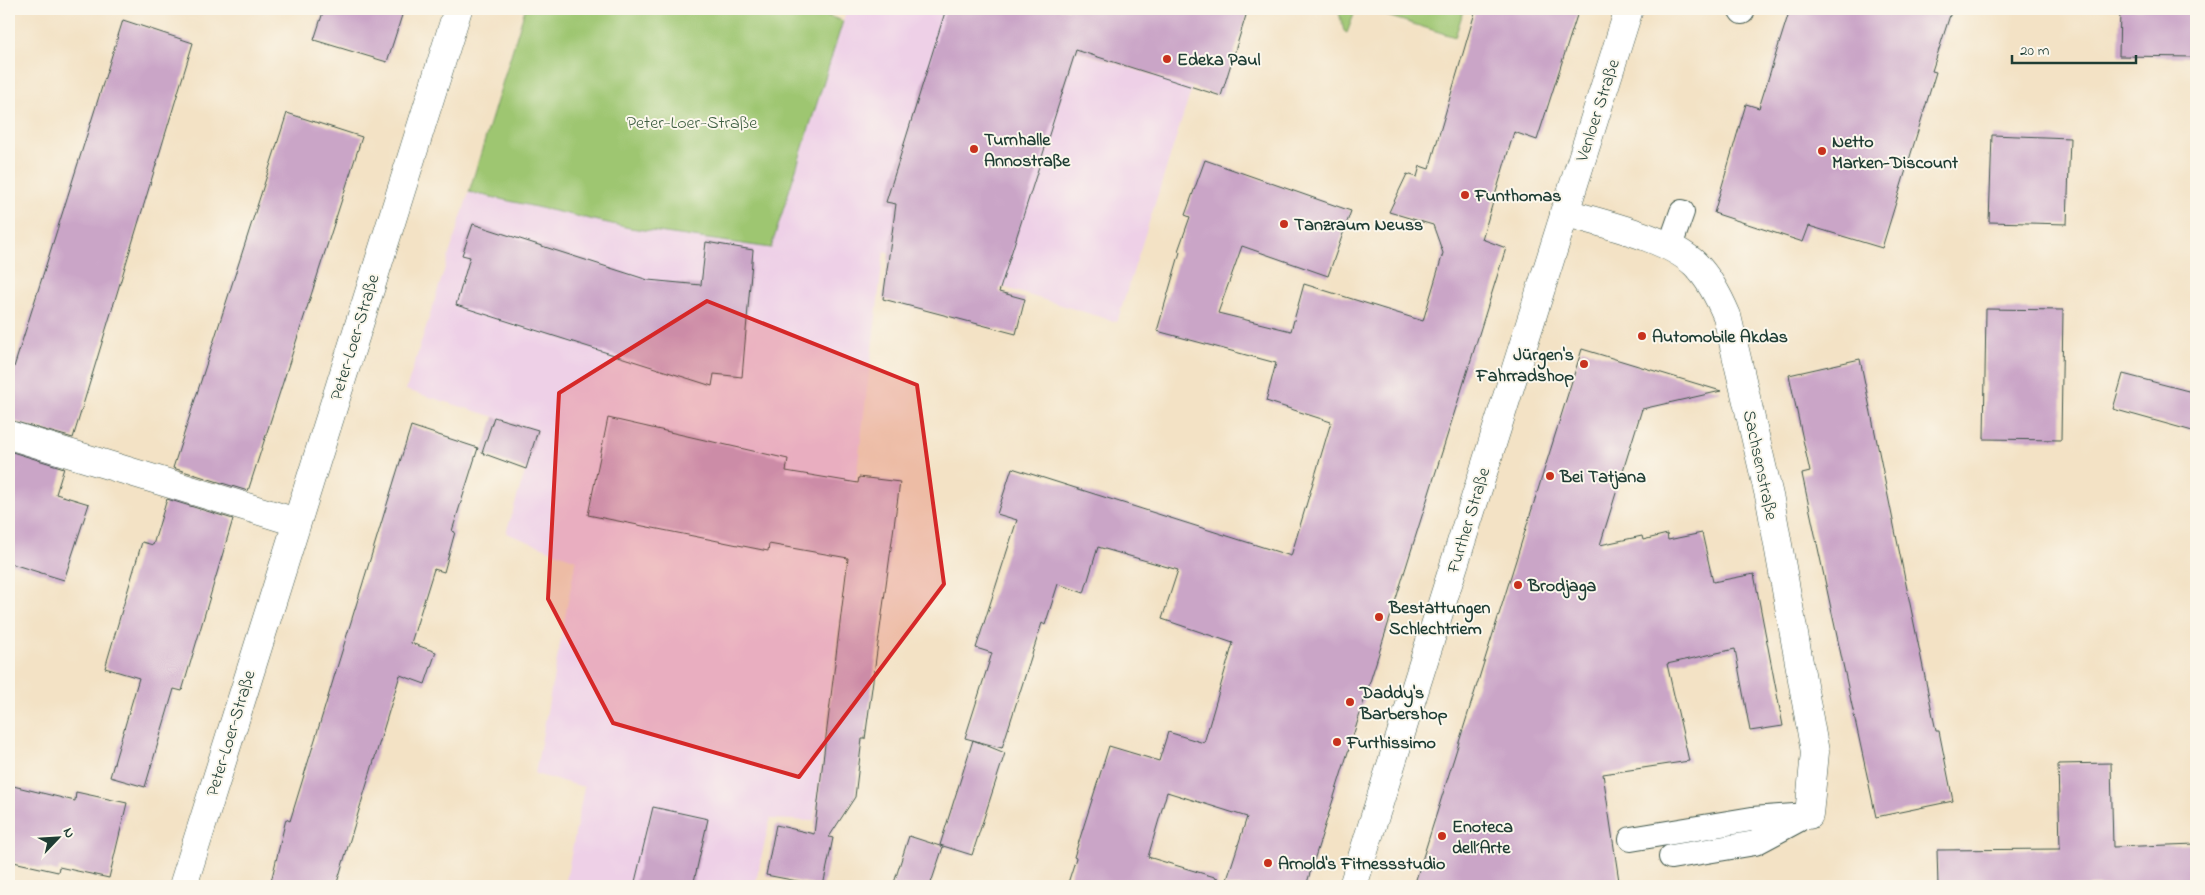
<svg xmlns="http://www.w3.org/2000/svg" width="2205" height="895" font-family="'Indie Flower',sans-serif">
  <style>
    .built { fill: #eed0e7 }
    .green { fill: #9ec671; stroke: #5e8252 }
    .building { fill: #caa5c7 }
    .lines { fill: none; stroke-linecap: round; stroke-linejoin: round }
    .service-casing { stroke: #3f564a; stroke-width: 26 }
    .minor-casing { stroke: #3f564a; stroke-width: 29 }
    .secondary-casing { stroke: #3f564a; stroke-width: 29 }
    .service { stroke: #fff; stroke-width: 24 }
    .minor { stroke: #fff; stroke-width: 28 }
    .secondary { stroke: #fff; stroke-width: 28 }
    .marked { fill: #d62828; fill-opacity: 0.2; stroke: #d62828; stroke-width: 4; stroke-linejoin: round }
    .poi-dot { fill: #c8321e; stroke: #fbf7ec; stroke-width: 2 }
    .labels { text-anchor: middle; stroke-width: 4; stroke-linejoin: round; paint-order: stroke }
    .poi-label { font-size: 18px; font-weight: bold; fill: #1f3d34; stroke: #fbf7ec; text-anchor: start }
    .street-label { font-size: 18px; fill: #1f3d34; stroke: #fbf7ec }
    .park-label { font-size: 18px; fill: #3f5f43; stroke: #fbf7ec }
  </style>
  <rect width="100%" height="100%" fill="#fbf7ec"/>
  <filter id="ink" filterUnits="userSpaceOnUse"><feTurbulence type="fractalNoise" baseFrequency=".02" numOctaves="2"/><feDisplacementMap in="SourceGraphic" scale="10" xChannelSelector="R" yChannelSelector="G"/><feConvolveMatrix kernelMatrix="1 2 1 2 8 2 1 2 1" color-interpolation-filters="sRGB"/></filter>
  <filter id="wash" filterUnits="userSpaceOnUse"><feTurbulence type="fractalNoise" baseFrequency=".0096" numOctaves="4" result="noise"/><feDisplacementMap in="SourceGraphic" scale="20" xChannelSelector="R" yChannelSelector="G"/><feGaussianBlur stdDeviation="1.12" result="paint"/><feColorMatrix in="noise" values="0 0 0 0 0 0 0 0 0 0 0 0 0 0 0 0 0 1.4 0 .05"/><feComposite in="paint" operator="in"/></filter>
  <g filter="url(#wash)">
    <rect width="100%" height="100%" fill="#f3e2c5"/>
    <!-- built -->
    <polygon class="built" points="847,9 946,9 1192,88 1117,322 884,251 814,821 770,819 755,886 565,886 584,787 535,774 576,560 506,533 538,430 406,390 469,192 630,228 675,233 843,21"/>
    <!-- green -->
    <g class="green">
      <polygon points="525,9 807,9 843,21 771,248 630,228 469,192"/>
      <polygon points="1338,9 1356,9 1347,33 1344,31"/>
      <polygon points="1365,9 1464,9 1455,37"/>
    </g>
    <g id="blocks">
      <!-- building -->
      <g class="building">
        <polygon points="324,9 404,9 387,62 314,40"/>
        <polygon points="946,9 1248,9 1221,96 1076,50 999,292 1025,299 1016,334 883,299 896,204 886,202"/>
        <polygon points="1476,9 1579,9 1537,140 1514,132 1482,239 1506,248 1306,886 1225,886 1247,817 1167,792 1148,857 1218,878 1217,886 1067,886 1076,858 1074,857 1109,746 1159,761 1168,732 1204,743 1233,643 1162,619 1178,570 1098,547 1084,593 1058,584 1045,625 1042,623 1002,748 965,738 992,653 976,648 1017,520 997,514 1012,468 1291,556 1331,422 1266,401 1276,363 1157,331 1180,252 1178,251 1190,217 1185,215 1205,160 1351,211 1328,276 1242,246 1218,313 1291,331 1304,284 1423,321 1443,253 1433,225 1389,212 1407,174 1417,177 1420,166 1429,169"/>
        <polygon points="1790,9 1952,9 1932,71 1936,72 1882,248 1809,226 1803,242 1714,213 1746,104 1759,108"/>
        <polygon points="2120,9 2196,9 2196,57 2119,56"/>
        <polygon points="123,20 193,43 73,438 9,420 9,383"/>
        <polygon points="287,113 362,137 248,491 173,468"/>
        <polygon points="1992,135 2070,138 2067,224 1989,222"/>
        <polygon points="473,224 648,280 701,285 706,242 753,250 742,377 714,374 712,386 456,305 470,257 462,255"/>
        <polygon points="1986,309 2063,310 2061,440 1984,439"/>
        <polygon points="1582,349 1721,391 1642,409 1600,545 1642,536 1643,540 1667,534 1668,540 1702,533 1713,582 1754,574 1783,726 1750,731 1735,649 1667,664 1689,761 1603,774 1619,881 1584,886 1414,886"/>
        <polygon points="1860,359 1936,731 1939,731 1953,801 1876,817 1802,474 1810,472 1789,375"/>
        <polygon points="2123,374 2196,393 2196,432 2113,409"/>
        <polygon points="494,417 538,430 526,469 482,453"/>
        <polygon points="608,418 788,459 786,471 858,483 859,477 900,482 865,739 862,739 855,797 829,837 833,838 823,886 766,875 776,825 814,834 848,558 769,544 768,551 588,515"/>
        <polygon points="411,426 478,448 452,531 455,532 444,572 434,569 411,643 436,652 425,684 400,675 336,886 270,886 286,819 290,821"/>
        <polygon points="9,451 64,468 56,494 89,504 64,580 9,563"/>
        <polygon points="167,499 233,519 182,691 174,689 145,787 110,777 139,678 105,668 142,542 153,545"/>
        <polygon points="973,740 1005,753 972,855 940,845"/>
        <polygon points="2111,763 2113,847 2196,844 2196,886 1938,886 1937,850 2060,849 2058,764"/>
        <polygon points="9,785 75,801 76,792 127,803 109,878 59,867 58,872 9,861"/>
        <polygon points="653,807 708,819 693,886 634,886"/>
        <polygon points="909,836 943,847 930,886 893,886"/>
      </g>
    </g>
  </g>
  <g filter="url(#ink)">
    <use href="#blocks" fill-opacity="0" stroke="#3f564a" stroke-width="1"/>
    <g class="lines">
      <!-- service casing -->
      <g class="service-casing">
        <g id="service">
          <polyline points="1740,9 1742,12"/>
          <polyline points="1670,246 1682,212"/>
          <polyline points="1631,839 1752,819 1809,815"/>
          <polyline points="1671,857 1755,843 1798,820"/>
        </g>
      </g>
      <!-- minor casing -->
      <g class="minor-casing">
        <g id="minor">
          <path d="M 1564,212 C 1602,224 1667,237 1695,264 C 1710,279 1719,297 1727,316 L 1770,500 L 1815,752 L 1809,815"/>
          <polyline points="9,435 296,522"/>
          <polyline points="183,886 458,9"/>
        </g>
      </g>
      <!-- secondary casing -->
      <g class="secondary-casing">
        <polyline id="secondary" points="1353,886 1629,9"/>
      </g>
      <!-- service -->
      <use href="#service" class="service"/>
      <!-- minor -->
      <use href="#minor" class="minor"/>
      <!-- secondary -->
      <use href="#secondary" class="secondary"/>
    </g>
  </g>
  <!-- marked area -->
  <path class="marked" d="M 707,301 L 917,385 L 944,584 L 799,777 L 613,723 L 548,599 L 559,393 Z"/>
  <!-- markers -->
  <g class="poi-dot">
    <circle cx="1167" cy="59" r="5"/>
    <circle cx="974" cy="149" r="5"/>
    <circle cx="1822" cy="151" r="5"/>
    <circle cx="1465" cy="195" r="5"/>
    <circle cx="1284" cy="224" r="5"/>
    <circle cx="1642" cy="336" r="5"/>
    <circle cx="1584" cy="364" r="5"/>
    <circle cx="1550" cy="476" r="5"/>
    <circle cx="1518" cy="585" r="5"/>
    <circle cx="1379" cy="617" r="5"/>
    <circle cx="1350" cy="702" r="5"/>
    <circle cx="1337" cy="742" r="5"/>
    <circle cx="1442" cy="836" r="5"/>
    <circle cx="1268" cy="863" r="5"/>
  </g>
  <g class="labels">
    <!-- poi labels -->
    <g class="poi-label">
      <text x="1177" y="65">Edeka Paul</text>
      <text x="984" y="145">Turnhalle<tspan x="984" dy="21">Annostraße</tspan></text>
      <text x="1832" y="147">Netto<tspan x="1832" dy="21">Marken-Discount</tspan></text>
      <text x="1475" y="201">Funthomas</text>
      <text x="1294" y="230">Tanzraum Neuss</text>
      <text x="1652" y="342">Automobile Akdas</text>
      <text x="1574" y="360" text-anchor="end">Jürgen's<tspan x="1574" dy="21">Fahrradshop</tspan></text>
      <text x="1560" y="482">Bei Tatjana</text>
      <text x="1528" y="591">Brodjaga</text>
      <text x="1389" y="613">Bestattungen<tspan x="1389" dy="21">Schlechtriem</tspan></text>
      <text x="1360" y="698">Daddy's<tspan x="1360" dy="21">Barbershop</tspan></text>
      <text x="1347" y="748">Furthissimo</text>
      <text x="1452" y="832">Enoteca<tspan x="1452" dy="21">dell´Arte</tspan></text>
      <text x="1278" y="869">Arnold's Fitnessstudio</text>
    </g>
    <!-- street labels -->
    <g class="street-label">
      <text transform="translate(1597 110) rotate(-72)" y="6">Venloer Straße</text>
      <text transform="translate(354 337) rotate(-73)" y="6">Peter-Loer-Straße</text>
      <text transform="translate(1761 465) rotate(78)" y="6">Sachsenstraße</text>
      <text transform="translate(1468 520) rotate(-73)" y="6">Further Straße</text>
      <text transform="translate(230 733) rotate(-73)" y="6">Peter-Loer-Straße</text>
    </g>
    <!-- park labels -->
    <g class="park-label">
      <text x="692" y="128">Peter-Loer-Straße</text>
    </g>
  </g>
  <!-- margin -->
  <rect width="2205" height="895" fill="none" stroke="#fbf7ec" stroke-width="30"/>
  <!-- north arrow -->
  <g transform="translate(58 838) rotate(65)" stroke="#fbf7ec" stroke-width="4" paint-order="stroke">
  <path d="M0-4L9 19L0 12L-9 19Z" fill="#1f3d34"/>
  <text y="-8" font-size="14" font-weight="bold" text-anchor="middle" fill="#1f3d34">N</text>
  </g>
  <!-- scale -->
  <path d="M2012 55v8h124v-8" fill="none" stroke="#1f3d34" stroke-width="2.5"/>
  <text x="2020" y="55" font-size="15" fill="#1f3d34" stroke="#fbf7ec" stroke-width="4" paint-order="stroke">20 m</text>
</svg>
